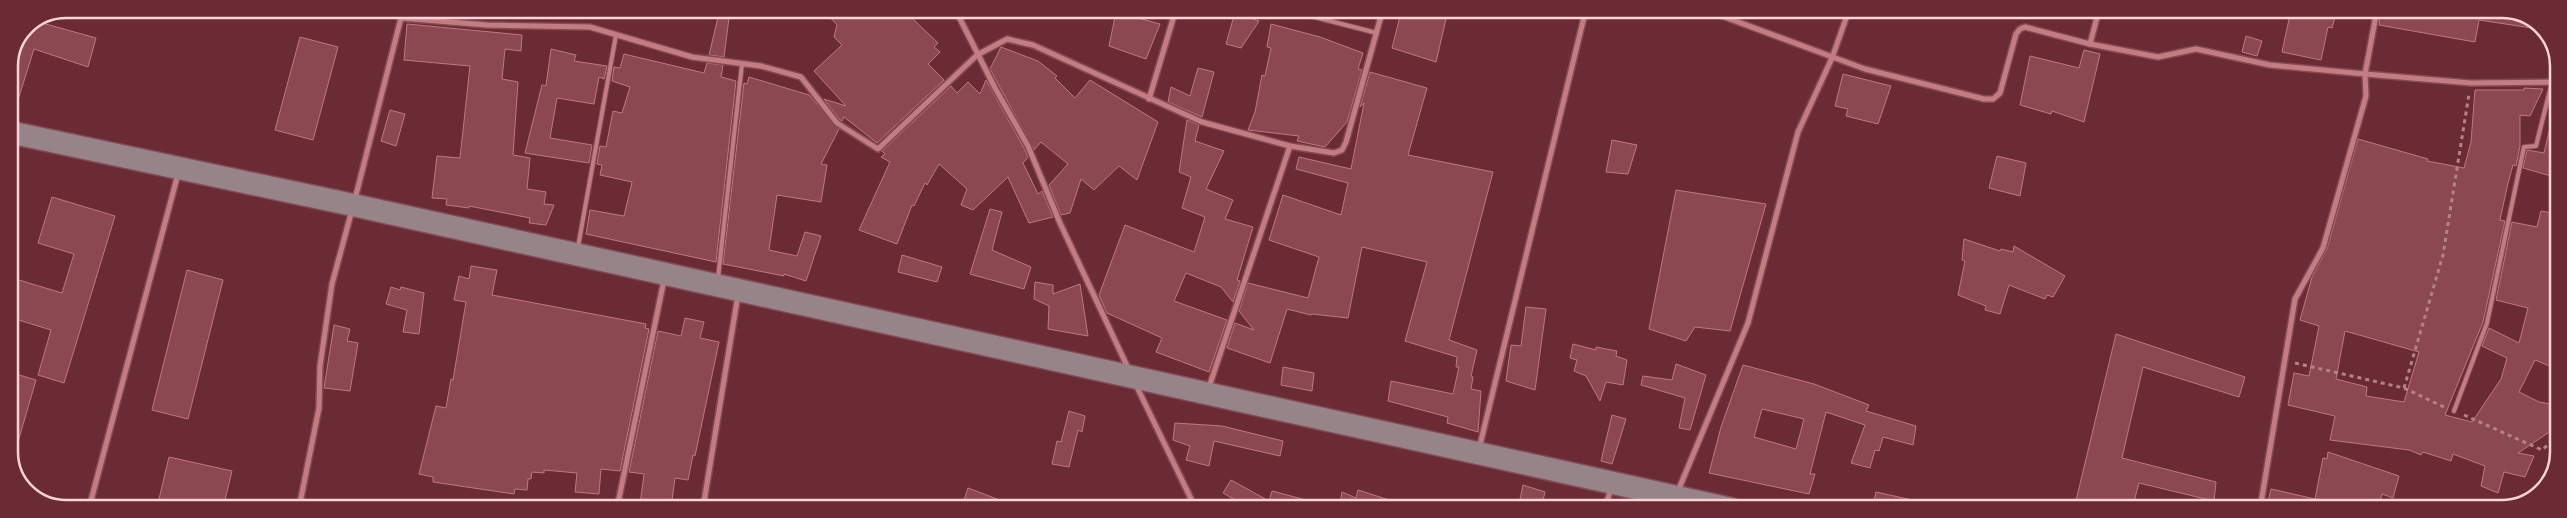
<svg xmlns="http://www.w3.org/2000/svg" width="2567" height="518" font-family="Lora,serif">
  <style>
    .building { fill: #8b4850; stroke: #c07880; fill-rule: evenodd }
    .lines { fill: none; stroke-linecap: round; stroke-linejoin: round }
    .service-casing { stroke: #814a54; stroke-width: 6 }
    .minor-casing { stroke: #814a54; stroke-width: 8 }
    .secondary-casing { stroke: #814a54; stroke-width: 25 }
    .path { stroke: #b58288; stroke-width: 3; stroke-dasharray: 4 4; stroke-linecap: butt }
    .service { stroke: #c47c83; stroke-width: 4 }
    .minor { stroke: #c47c83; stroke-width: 5 }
    .secondary { stroke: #978489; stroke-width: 22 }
    .rim { fill: none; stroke: #fdd5d8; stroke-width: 2.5 }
  </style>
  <rect width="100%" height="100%" fill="#6b2b35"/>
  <!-- building -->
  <g class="building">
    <polygon points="720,9 730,10 724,57 709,55"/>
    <polygon points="837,9 919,9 913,19 938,43 934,47 940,52 928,64 944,80 877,143 844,117 842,121 840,120 824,99 846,106 814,71 842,45 834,37 837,25 829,16"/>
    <polygon points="1402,9 1446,19 1436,62 1392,48"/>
    <polygon points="2291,10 2337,10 2332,28 2328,27 2321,60 2282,52"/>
    <polygon points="2381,10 2408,10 2458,18 2460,10 2512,10 2545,30 2479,20 2475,42 2379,25"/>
    <polygon points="1116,12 1160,24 1146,59 1109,46"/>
    <polygon points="1235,12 1259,21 1241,48 1226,44"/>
    <polygon points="35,21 96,38 88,67 34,49 12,119 9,118 9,66 26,25"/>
    <polygon points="407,24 522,35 521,51 505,49 502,79 518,82 513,155 530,158 527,189 546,192 544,204 554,205 546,225 529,223 530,218 469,206 469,208 446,205 447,199 432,198 437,156 460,158 470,66 404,60"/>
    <polygon points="1271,24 1320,37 1363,53 1358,69 1362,70 1347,122 1325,147 1297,141 1299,136 1248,130 1255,112 1262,75 1265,76 1271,48 1267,47"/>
    <polygon points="2246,36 2262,41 2257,56 2242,52"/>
    <polygon points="300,37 338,47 313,140 275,130"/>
    <polygon points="1001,47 1038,61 1057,76 1055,78 1075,98 1090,80 1158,122 1137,180 1119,166 1094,190 1081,179 1070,213 1061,215 1049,185 1068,164 1041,142 1034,150 990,69"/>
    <polygon points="551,49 576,55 574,61 607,66 604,79 599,77 594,104 557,98 550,138 592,145 589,163 525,153 542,85 546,86"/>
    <polygon points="2084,50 2100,54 2084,122 2052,111 2051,114 2020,105 2030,56 2079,68"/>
    <polygon points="624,54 704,73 707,63 723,65 721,77 736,81 716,262 586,234 590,210 624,216 632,182 600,175 602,165 597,164 600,146 606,147 613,111 622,113 630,87 612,81 614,67 620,68"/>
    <polygon points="1198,68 1214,72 1202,117 1168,102 1171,87 1190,96"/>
    <polygon points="1370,72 1427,88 1408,155 1493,172 1449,340 1477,350 1471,376 1473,377 1471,389 1481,391 1478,432 1447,423 1448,417 1388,401 1391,381 1453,394 1459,367 1456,367 1457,357 1405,341 1427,262 1362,247 1348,318 1312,314 1311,315 1287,309 1270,363 1227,348 1235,323 1254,330 1239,311 1248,283 1308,298 1319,257 1269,240 1283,195 1341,215 1348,183 1296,169 1299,157 1351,169 1364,103 1360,107"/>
    <polygon points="1843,74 1891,86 1878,124 1846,116 1848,109 1835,106"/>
    <polygon points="749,77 809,95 839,129 821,164 827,165 821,202 777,195 769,250 797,256 805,232 821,236 806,281 784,274 784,276 723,264 744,83 747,84"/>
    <polygon points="986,80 1024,148 1028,157 1023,163 1038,194 1042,191 1053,217 1029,223 1008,177 973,210 961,205 967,189 939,164 927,185 925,183 914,206 912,205 897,244 859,230 890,162 881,157 885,154 882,151 951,86 957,93 968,82 980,94"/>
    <path d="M 2524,88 L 2543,89 L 2530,116 L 2520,115 L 2520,146 L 2516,166 L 2513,165 L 2508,183 L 2500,220 L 2505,221 L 2483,322 L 2445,415 L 2472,422 L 2501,379 L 2507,358 L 2482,346 L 2489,328 L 2519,343 L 2528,308 L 2496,300 L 2512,222 L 2537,227 L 2541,211 L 2558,214 L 2557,369 L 2535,360 L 2519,392 L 2539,402 L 2557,405 L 2557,427 L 2518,453 L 2534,456 L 2525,477 L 2504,472 L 2498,493 L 2481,486 L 2485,466 L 2453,454 L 2451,461 L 2423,452 L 2421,455 L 2409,450 L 2330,440 L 2335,416 L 2288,405 L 2294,373 L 2309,376 L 2319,326 L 2300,320 L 2312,277 L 2327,249 L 2358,139 L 2428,159 L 2427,161 L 2464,168 L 2471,142 L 2475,90 L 2524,90 ZM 2345,331 L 2419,352 L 2404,402 L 2366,396 L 2367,387 L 2336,379 Z"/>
    <polygon points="390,110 405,114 396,146 381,141"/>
    <polygon points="2552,119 2558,120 2558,178 2523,168 2527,150 2544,153"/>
    <polygon points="1187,120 1199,125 1195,141 1224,151 1206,189 1233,200 1225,219 1253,227 1237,280 1240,281 1233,302 1221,287 1186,273 1174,301 1227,320 1209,372 1156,352 1162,338 1107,313 1099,295 1125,225 1194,252 1205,217 1182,208 1191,177 1179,172"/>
    <polygon points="1612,140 1637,145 1628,174 1606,172"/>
    <polygon points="1997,156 2026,163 2020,196 1989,188"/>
    <polygon points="1676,190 1766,204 1730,331 1695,327 1686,341 1649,329"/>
    <polygon points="52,197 115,216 64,383 38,375 51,330 9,317 9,277 62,293 74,254 38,243"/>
    <polygon points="990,209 1002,212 992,250 1031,267 1024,289 970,274"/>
    <polygon points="1964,239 2000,251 2001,249 2013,252 2014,246 2065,276 2053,297 2047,295 2045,299 2009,285 2000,314 1985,310 1986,306 1958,295 1965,261 1962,260"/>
    <polygon points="902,255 942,267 937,282 898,272"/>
    <polygon points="471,266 497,270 492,295 646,324 645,328 649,329 620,471 601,469 599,494 575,492 577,473 544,470 544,473 532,472 531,479 528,479 527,490 515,489 514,494 433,482 433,477 419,474 436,406 446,408 451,379 453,380 466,302 454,300 459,276 469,279"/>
    <polygon points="187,270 223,280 188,419 152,410"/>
    <polygon points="1035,282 1053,285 1053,294 1080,284 1088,336 1048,329 1049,306 1034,299"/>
    <polygon points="391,287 400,290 401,287 424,293 419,334 403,332 407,310 386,304"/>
    <polygon points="1526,307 1546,309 1535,390 1506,381 1511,345 1521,346"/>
    <polygon points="685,318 704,322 700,338 719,342 695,456 693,455 688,480 675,478 671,508 640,504 644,474 629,472 658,331 681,336"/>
    <polygon points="334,325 350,329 347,341 358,343 350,391 324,388"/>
    <polygon points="2116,334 2245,377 2239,397 2143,367 2122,458 2216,482 2214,501 2139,483 2132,509 2074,509"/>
    <polygon points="1573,344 1596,350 1596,347 1617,351 1616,356 1627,360 1623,385 1606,382 1600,401 1586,376 1574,371 1577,360 1570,358"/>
    <polygon points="1676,364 1706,375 1690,430 1679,428 1685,398 1641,385 1643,376 1672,380"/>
    <path d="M 1743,365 L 1814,384 L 1869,405 L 1866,411 L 1916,426 L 1913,445 L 1883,437 L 1879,451 L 1875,450 L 1870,468 L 1851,463 L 1865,425 L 1826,412 L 1810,474 L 1815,474 L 1809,494 L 1709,473 L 1721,427 ZM 1762,409 L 1804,419 L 1796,449 L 1754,437 Z"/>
    <polygon points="1283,367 1314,373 1312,391 1281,385"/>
    <polygon points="9,372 36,380 13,459 9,458"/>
    <polygon points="1069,411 1085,416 1082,432 1078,430 1069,467 1052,464 1057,441 1061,442"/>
    <polygon points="1612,415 1626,419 1612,464 1601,461"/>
    <polygon points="1175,423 1222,426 1283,441 1280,456 1214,441 1209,466 1186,460 1190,446 1173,440"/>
    <polygon points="2328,452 2399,476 2393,498 2382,494 2378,509 2278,509 2267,506 2271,489 2315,499 2323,458 2327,459"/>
    <polygon points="169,457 232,471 223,508 198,508 159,499"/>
    <polygon points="1231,480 1269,501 1272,491 1321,504 1320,509 1230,509 1235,500 1223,493"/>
    <polygon points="1523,485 1545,492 1541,509 1518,509"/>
    <polygon points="968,488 1018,507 1017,509 977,509 963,503"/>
    <polygon points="1358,490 1408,506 1407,509 1339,509 1342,492 1356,498"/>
    <polygon points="1876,492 1926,503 1925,509 1872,509"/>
  </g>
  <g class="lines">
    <!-- service casing -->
    <g class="service-casing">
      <g id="service">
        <polyline points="1283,9 1377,33"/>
        <polyline points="578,247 616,35"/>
        <polyline points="718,278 742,64"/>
        <polyline points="2454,411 2487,323 2524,147 2536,146 2552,82"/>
      </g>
    </g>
    <!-- minor casing -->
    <g class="minor-casing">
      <g id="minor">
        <polyline points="955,9 995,88 1028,146 1060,223 1128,368"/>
        <polyline points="1703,9 1865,69 1984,99 1993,99 2000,93 2016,34 2020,29 2025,27 2090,44 2158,57 2196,49 2270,65 2365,74 2471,83 2558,82"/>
        <polyline points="401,18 487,25 590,27 692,57 761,66 801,77 837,123 878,149 977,55 1007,39 1033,45 1202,122 1290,146 1334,153 1342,150 1346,142 1383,9"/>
        <polyline points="2090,44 2099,10"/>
        <polyline points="1149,99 1176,9"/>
        <polyline points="355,199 401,18 393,9"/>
        <polyline points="1136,385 1196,509"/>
        <polyline points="1209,387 1290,146"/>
        <polyline points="1479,449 1586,9"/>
        <polyline points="1678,491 1748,323 1798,132 1832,58 1849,10"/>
        <polyline points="90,505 108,508"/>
        <polyline points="89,508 178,174"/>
        <polyline points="299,508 319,408 320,366 332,284 352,210"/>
        <polyline points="617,508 664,280"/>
        <polyline points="703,508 738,295"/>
        <polyline points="1604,509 1612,487"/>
        <polyline points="2260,509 2295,299 2323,248 2366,96 2365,74 2377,10"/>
      </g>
    </g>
    <!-- secondary casing -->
    <g class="secondary-casing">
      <polyline id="secondary" points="9,132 353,205 1731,509"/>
    </g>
    <!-- path -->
    <g class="path">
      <polyline points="2295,363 2404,388 2444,407"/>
      <polyline points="2404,388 2443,255 2469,94"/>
      <polyline points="2464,415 2542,450 2557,437"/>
    </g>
    <!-- service -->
    <use href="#service" class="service"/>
    <!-- minor -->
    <use href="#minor" class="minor"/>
    <!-- secondary -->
    <use href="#secondary" class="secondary"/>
  </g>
  <!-- crop -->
  <path d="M0 0H2567V518H0ZM66 18H2502A48 48 0 0 1 2550 66V452A48 48 0 0 1 2502 500H66A48 48 0 0 1 18 452V66A48 48 0 0 1 66 18Z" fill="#6b2b35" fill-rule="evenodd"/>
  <path class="rim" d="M66 18H2502A48 48 0 0 1 2550 66V452A48 48 0 0 1 2502 500H66A48 48 0 0 1 18 452V66A48 48 0 0 1 66 18Z"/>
</svg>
